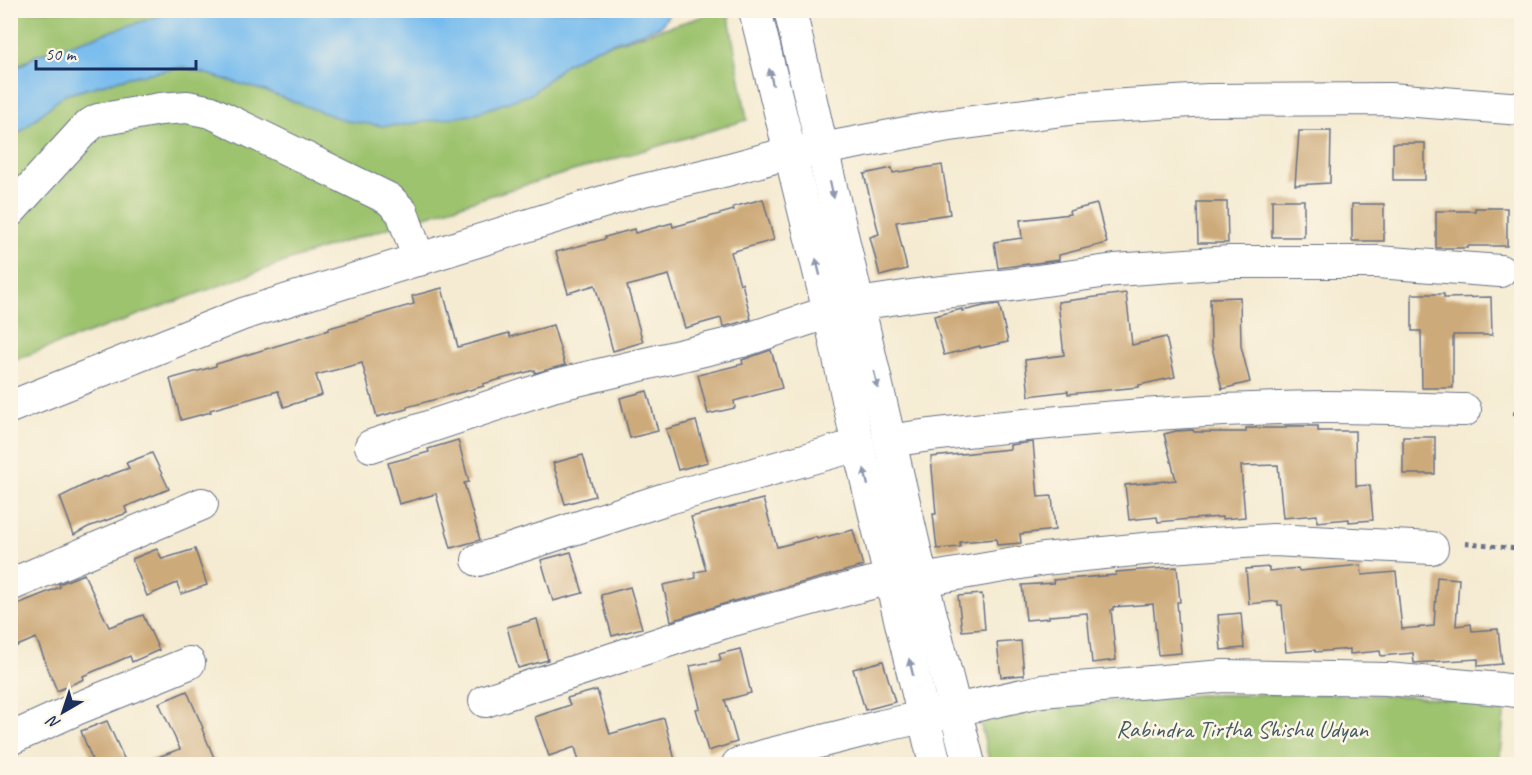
<svg xmlns="http://www.w3.org/2000/svg" width="1532" height="775" font-family="Caveat,sans-serif">
  <style>
    .green { fill: #9dc36e; stroke: #5c7966; stroke-width: 1.5 }
    .water { fill: #77bcee; stroke: #4976a6; stroke-width: 1.5 }
    .building { fill: #cdaa7a }
    .lines { fill: none; stroke-linecap: round; stroke-linejoin: round }
    .minor-casing { stroke: #677187; stroke-width: 34 }
    .path { stroke: #677187; stroke-width: 4; stroke-dasharray: 4.5 4.5; stroke-linecap: butt }
    .minor { stroke: #fff; stroke-width: 32 }
    .oneway { fill: #8d97ae }
    .labels { text-anchor: middle; stroke-width: 5; stroke-linejoin: round; paint-order: stroke }
    .park-label { font-size: 24px; fill: #425b63; stroke: #fcf5e5 }
  </style>
  <rect width="100%" height="100%" fill="#fcf5e5"/>
  <filter id="ink" filterUnits="userSpaceOnUse"><feTurbulence type="fractalNoise" baseFrequency=".0167" numOctaves="2"/><feDisplacementMap in="SourceGraphic" scale="12" xChannelSelector="R" yChannelSelector="G"/><feConvolveMatrix kernelMatrix="1 2 1 2 8 2 1 2 1" color-interpolation-filters="sRGB"/></filter>
  <filter id="wash" filterUnits="userSpaceOnUse"><feTurbulence type="fractalNoise" baseFrequency=".008" numOctaves="4" result="noise"/><feDisplacementMap in="SourceGraphic" scale="24" xChannelSelector="R" yChannelSelector="G"/><feGaussianBlur stdDeviation="1.35" result="paint"/><feColorMatrix in="noise" values="0 0 0 0 0 0 0 0 0 0 0 0 0 0 0 0 0 1.4 0 .05"/><feComposite in="paint" operator="in"/></filter>
  <g filter="url(#wash)">
    <rect width="100%" height="100%" fill="#f5ebd2"/>
    <!-- green -->
    <g class="green">
      <polygon points="10,11 201,11 37,55 11,70"/>
      <polygon points="721,11 728,11 747,120 505,191 318,250 11,361 11,142 16,135 64,95 130,77 183,67 265,91 531,94 566,64 595,49"/>
      <polygon points="1329,694 1407,696 1505,706 1499,764 990,764 980,721 1067,705 1199,695"/>
    </g>
    <!-- water -->
    <polygon class="water" points="175,11 175,10 671,11 661,26 595,49 566,64 531,94 471,115 402,125 384,126 346,121 265,91 183,67 130,77 64,95 16,135 11,142 11,72 37,55"/>
    <g id="blocks">
      <!-- building -->
      <g class="building">
        <polygon points="1299,131 1331,131 1330,183 1295,185"/>
        <rect x="1393" y="143" width="32" height="37"/>
        <polygon points="942,165 950,214 896,222 907,269 880,276 870,237 879,234 864,174 892,168 893,173"/>
        <polygon points="763,199 774,240 731,252 740,284 742,283 751,319 723,327 721,318 685,328 669,275 627,286 643,342 613,351 595,285 568,293 556,252 605,239 605,237 634,229 635,233 672,223 673,227 734,210 733,207"/>
        <rect x="1272" y="200" width="32" height="37"/>
        <polygon points="1197,202 1227,202 1228,243 1198,243"/>
        <polygon points="1097,204 1107,243 1059,255 1059,260 998,268 994,242 1022,238 1020,220 1070,214 1069,211"/>
        <rect x="1352" y="204" width="32" height="37"/>
        <polygon points="1475,208 1507,208 1507,246 1468,246 1468,248 1436,248 1436,211 1475,211"/>
        <polygon points="442,288 458,347 509,333 510,337 553,325 565,365 535,373 535,370 483,384 484,386 407,407 407,409 377,417 362,363 316,375 322,395 284,407 278,391 210,410 211,412 181,420 170,379 216,366 216,364 329,330 329,328 414,304 412,296"/>
        <polygon points="1126,293 1132,345 1166,337 1175,377 1139,385 1139,387 1068,394 1068,391 1029,396 1025,360 1064,355 1058,302"/>
        <polygon points="1412,294 1444,294 1444,298 1491,297 1492,335 1453,335 1453,388 1422,388 1421,331 1412,331"/>
        <polygon points="1240,297 1241,346 1250,382 1222,389 1211,343 1210,298"/>
        <polygon points="999,304 1008,342 980,348 980,346 944,355 934,316 962,309 962,311 984,306"/>
        <polygon points="771,350 782,388 734,401 735,408 708,414 698,375 743,364 742,360"/>
        <polygon points="647,391 658,431 630,438 620,398"/>
        <polygon points="696,421 708,462 678,470 666,429"/>
        <polygon points="1286,426 1318,426 1318,431 1355,431 1356,486 1370,485 1373,520 1349,522 1349,519 1317,522 1317,515 1283,518 1278,465 1241,466 1245,517 1222,519 1222,517 1191,519 1158,522 1157,517 1129,520 1125,485 1176,480 1164,434 1176,431 1193,430 1194,432 1246,432 1246,428 1286,428"/>
        <rect x="1403" y="437" width="32" height="37"/>
        <polygon points="458,440 469,482 464,483 480,540 451,548 436,494 399,504 388,463 429,452 428,449"/>
        <polygon points="1033,442 1038,497 1052,496 1055,530 1020,534 1021,543 997,545 996,539 960,542 960,547 937,549 933,514 936,514 931,457 1010,449 1010,445"/>
        <polygon points="152,453 169,489 125,507 127,513 88,527 74,535 60,497 88,483 129,468 126,463"/>
        <polygon points="583,455 595,496 565,504 553,463"/>
        <polygon points="763,499 777,547 816,537 817,539 853,530 863,566 720,605 671,621 663,585 696,578 695,572 706,570 691,517"/>
        <polygon points="157,549 162,559 195,549 207,585 181,594 177,583 147,596 132,559"/>
        <polygon points="571,552 583,593 553,601 541,560"/>
        <polygon points="1361,565 1362,575 1396,572 1402,629 1434,626 1437,577 1459,579 1456,626 1471,624 1472,631 1498,629 1502,664 1478,666 1478,659 1414,663 1413,653 1381,656 1380,651 1350,654 1350,649 1315,652 1315,650 1286,652 1282,605 1278,605 1278,601 1249,604 1246,569 1269,567 1269,571 1298,568 1299,571"/>
        <polygon points="1177,567 1180,602 1177,602 1181,653 1158,655 1153,604 1113,607 1113,610 1111,610 1116,660 1092,663 1087,613 1049,616 1049,618 1026,620 1022,585 1054,583 1053,580 1116,575 1116,572"/>
        <polygon points="84,574 109,627 143,615 159,650 132,662 130,656 83,676 84,679 57,691 36,638 10,649 10,607 60,587 59,584"/>
        <polygon points="630,587 642,628 612,636 601,595"/>
        <polygon points="982,594 985,629 962,631 958,596"/>
        <polygon points="1241,613 1244,648 1221,650 1218,615"/>
        <polygon points="537,619 548,660 518,668 507,627"/>
        <polygon points="1021,641 1024,675 1001,677 997,643"/>
        <polygon points="740,649 751,693 725,700 737,742 708,751 696,709 700,708 690,666 721,660 719,654"/>
        <polygon points="883,661 895,702 865,710 853,669"/>
        <polygon points="597,690 610,734 664,718 675,760 657,765 580,765 575,747 549,756 535,717 570,705 567,698"/>
        <polygon points="187,691 203,728 202,729 217,765 144,765 144,762 180,749 159,703"/>
        <polygon points="107,721 127,765 94,765 81,731"/>
      </g>
    </g>
  </g>
  <g filter="url(#ink)">
    <use href="#blocks" fill-opacity="0" stroke="#677187" stroke-width="1.5"/>
    <g class="lines">
      <!-- minor casing -->
      <g class="minor-casing">
        <g id="minor">
          <polyline points="755,10 829,312 855,432 935,764"/>
          <polyline points="790,10 922,580 969,764"/>
          <polyline points="10,211 82,132 91,124 98,120 160,109 187,107 211,112 389,199 402,212 419,260"/>
          <polyline points="858,304 924,294 1011,285 1115,270 1230,262 1377,262 1500,271"/>
          <polyline points="10,407 243,314 635,192 723,171 789,153 822,149 943,126 1077,108 1208,100 1390,99 1522,109"/>
          <path d="M 890,441 C 943,432 995,428 1048,423 C 1140,414 1232,408 1325,407 C 1371,407 1418,409 1465,410"/>
          <polyline points="371,446 552,386 742,341 829,312"/>
          <polyline points="478,560 665,499 858,445"/>
          <polyline points="922,580 1044,559 1154,548 1273,540 1432,548"/>
          <polyline points="10,585 202,504"/>
          <polyline points="485,701 725,622 890,578"/>
          <polyline points="10,739 76,709 189,663"/>
          <polyline points="738,764 767,755 882,726 1041,691 1224,676 1387,679 1501,689 1522,692"/>
        </g>
      </g>
      <!-- path -->
      <g class="path">
        <polyline points="1513,413 1522,414"/>
        <polyline points="1465,543 1522,549"/>
      </g>
      <!-- minor -->
      <use href="#minor" class="minor"/>
    </g>
    <!-- one-way arrows -->
    <defs><path id="oneway-solid" d="M-6-.8H1V-3.2L6.5 0L1 3.2V.8H-6Z" transform="scale(1.5)"/></defs>
    <g class="oneway">
      <use href="#oneway-solid" transform="translate(771 77) rotate(-103)"/>
      <use href="#oneway-solid" transform="translate(832 190) rotate(77)"/>
      <use href="#oneway-solid" transform="translate(818 267) rotate(-104)"/>
      <use href="#oneway-solid" transform="translate(876 380) rotate(77)"/>
      <use href="#oneway-solid" transform="translate(866 477) rotate(-103)"/>
      <use href="#oneway-solid" transform="translate(911 667) rotate(-104)"/>
    </g>
  </g>
  <g class="labels">
    <!-- park labels -->
    <g class="park-label">
      <text x="1242" y="737">Rabindra Tirtha Shishu Udyan</text>
    </g>
  </g>
  <!-- margin -->
  <rect width="1532" height="775" fill="none" stroke="#fcf5e5" stroke-width="36"/>
  <!-- north arrow -->
  <g transform="translate(63 712) rotate(219)" stroke="#fcf5e5" stroke-width="4.5" paint-order="stroke">
  <path d="M0-4.5L10 22L0 15L-10 22Z" fill="#1b2f5e"/>
  <text y="-9" font-size="16" font-weight="bold" text-anchor="middle" fill="#1b2f5e">N</text>
  </g>
  <!-- scale -->
  <path d="M36 60v9h160v-9" fill="none" stroke="#1b2f5e" stroke-width="3"/>
  <text x="45" y="60" font-size="18" fill="#1b2f5e" stroke="#fcf5e5" stroke-width="4.5" paint-order="stroke">50 m</text>
</svg>
